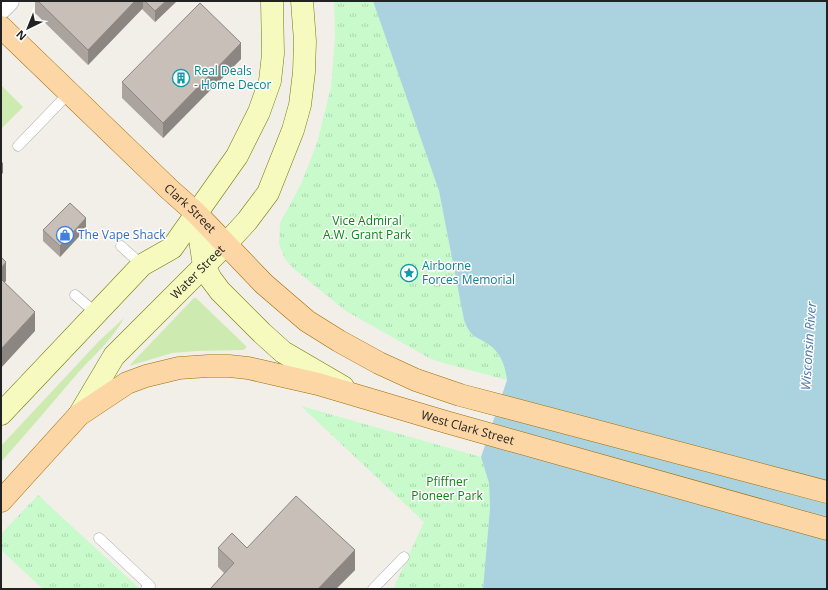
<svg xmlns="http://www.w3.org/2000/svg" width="828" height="590" font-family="'Open Sans',sans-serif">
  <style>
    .grass { fill: #cdebb0 }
    .park { fill: url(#park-tufts) }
    .water { fill: #aad3df }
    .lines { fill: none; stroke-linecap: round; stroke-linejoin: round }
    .lane-casing { stroke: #a9a9a9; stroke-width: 11 }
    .street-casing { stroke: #a9a9a9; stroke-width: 21 }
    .secondary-casing { stroke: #707d05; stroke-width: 23 }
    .primary-casing { stroke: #a06b00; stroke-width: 23 }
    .lane { stroke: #fff; stroke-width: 10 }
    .street { stroke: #fff; stroke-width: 20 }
    .secondary { stroke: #f7fabf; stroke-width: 22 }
    .primary { stroke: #fcd6a4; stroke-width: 22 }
    .wall { fill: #aba49e }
    .shaded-wall { fill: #8b8681 }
    .building { fill: #c7bfb8; stroke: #8b8681 }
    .labels { text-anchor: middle; stroke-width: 3; stroke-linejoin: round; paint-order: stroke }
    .culture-label { font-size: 12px; fill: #0d838f; stroke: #fff; text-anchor: start }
    .street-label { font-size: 12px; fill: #222; stroke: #fff }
    .park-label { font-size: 12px; fill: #0c8416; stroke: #fff }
    .shop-label { font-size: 12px; fill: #366cbe; stroke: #fff; text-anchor: start }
    .water-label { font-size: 13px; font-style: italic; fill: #4a7aab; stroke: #fff }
  </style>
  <defs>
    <pattern id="park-tufts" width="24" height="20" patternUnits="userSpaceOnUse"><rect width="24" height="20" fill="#c8facc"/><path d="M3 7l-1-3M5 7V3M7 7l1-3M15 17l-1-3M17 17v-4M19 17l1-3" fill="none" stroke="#acd6af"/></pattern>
  </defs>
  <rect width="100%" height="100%" fill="#f2efe9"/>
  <!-- grass -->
  <g class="grass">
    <polygon points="1,85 23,107 1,129"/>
    <polygon points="194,298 196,298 246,346 246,348 243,350 198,351 172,353 129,366"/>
    <path d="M 124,318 C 112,340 94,355 77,374 C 52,403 27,433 1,462 L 1,446 L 99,341 Z"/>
  </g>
  <!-- park -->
  <g class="park">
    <path d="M 334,1 L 373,1 L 439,191 L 464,320 C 471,338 474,335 488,344 C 501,353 505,365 507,380 L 443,363 L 429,358 L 346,311 L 293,268 L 285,259 L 279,244 L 280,223 L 301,184 L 317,143 L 331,87 L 335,36 Z"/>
    <polygon points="301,406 481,457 489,483 490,508 483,589 393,589 424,522"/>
    <polygon points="38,495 140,589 43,589 1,550 1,534"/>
  </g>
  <!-- water -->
  <path class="water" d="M 373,1 L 827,1 L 827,589 L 483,589 L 490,508 L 489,483 L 481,457 L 507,380 C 505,365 501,353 488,344 C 474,335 471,338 464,320 L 439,191 Z"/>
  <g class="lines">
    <!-- lane casing -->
    <g class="lane-casing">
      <g id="lane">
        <polyline points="18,146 69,93"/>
        <polyline points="121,246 142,265"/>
        <polyline points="75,295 96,313"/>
        <polyline points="99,538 150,586 146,589"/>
        <polyline points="373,589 404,557"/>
      </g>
    </g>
    <!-- street casing -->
    <g class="street-casing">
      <polyline id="street" points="1,9 9,1"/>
    </g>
    <!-- secondary casing -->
    <g class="secondary-casing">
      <g id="secondary">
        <polyline points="196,213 204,266 211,279 220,291 262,333 283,352 343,387"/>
        <polyline points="1,414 142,265 172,248 237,156 259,112 270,81 273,54 272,1"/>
        <path id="s1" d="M 79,415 L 114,356 L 225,245 L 247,221 L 268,193 L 293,130 L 300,105 L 304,72 L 305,41 L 302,1"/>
      </g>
    </g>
    <!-- primary casing -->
    <g class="primary-casing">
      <g id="primary">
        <path id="s2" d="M 1,27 L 169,189 L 196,213 L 264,284 L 307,321 L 339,341 L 379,363 L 416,380 L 460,395 L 827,492"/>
        <path id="s3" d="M 1,501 L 79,415 L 127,383 L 146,376 L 179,368 L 208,366 L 229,366 L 248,368 L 318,384 L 446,422 L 827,529"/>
      </g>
    </g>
    <!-- lane -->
    <use href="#lane" class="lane"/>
    <!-- street -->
    <use href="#street" class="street"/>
    <!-- secondary -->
    <use href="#secondary" class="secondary"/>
    <!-- primary -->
    <use href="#primary" class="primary"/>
  </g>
  <!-- wall -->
  <g class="wall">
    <polygon points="35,1 177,1 155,22 142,9 88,65 35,13"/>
    <polygon points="241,59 163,138 122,98 122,82"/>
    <polygon points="86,229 60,257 43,241 43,230"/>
    <polygon points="218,548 247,548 355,570 336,589 210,589 224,573 218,567"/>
  </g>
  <!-- shaded-wall -->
  <g class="shaded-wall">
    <polygon points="135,1 143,1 143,8 88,65 88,50"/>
    <polygon points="166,1 177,1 155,22 155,11"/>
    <polygon points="241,43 241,59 163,138 163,123"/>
    <polygon points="3,162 3,173 1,175 1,164"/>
    <polygon points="86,218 86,229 60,257 60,246"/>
    <polygon points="6,262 6,281 1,287 1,268"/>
    <polygon points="35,312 35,331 1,368 1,349"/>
    <polygon points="355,550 355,570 336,589 318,589"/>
  </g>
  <!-- building -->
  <g class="building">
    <polygon points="38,1 135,1 88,50"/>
    <polygon points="145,1 166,1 155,11"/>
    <polygon points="200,3 241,43 163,123 122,82"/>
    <polygon points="70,203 86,218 60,246 43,230"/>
    <polygon points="1,257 6,262 1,268"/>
    <polygon points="1,279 35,312 1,349"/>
    <polygon points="296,496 355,550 318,589 210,589 234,563 218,548 232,533 247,548"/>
  </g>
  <!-- icons -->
  <defs>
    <g id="building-ring" transform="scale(0.9)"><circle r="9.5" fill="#fff" stroke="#0f9aa8" stroke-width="1.5"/><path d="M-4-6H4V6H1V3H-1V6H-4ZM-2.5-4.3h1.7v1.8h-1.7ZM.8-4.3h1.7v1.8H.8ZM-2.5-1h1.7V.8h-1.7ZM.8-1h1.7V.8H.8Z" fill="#0f9aa8"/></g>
    <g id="shop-ring" transform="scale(0.9)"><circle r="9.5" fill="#fff" stroke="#3f7fe0" stroke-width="1.5"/><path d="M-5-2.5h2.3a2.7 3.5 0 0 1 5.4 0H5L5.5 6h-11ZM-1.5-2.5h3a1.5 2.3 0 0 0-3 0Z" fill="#3f7fe0"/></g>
    <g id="sight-ring" transform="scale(0.9)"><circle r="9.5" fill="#fff" stroke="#0f9aa8" stroke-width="1.5"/><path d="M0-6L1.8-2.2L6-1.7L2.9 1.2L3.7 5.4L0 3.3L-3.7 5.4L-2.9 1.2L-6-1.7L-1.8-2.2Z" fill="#0f9aa8"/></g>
  </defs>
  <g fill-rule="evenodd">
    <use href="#building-ring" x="181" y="78"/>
    <use href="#shop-ring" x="65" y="235"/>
    <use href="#sight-ring" x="409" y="273"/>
  </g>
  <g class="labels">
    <!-- culture labels -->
    <g class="culture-label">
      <text x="194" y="75">Real Deals<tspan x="194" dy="14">- Home Decor</tspan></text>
      <text x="422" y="270">Airborne<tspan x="422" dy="14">Forces Memorial</tspan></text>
    </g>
    <!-- street labels -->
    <g class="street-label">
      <text dy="4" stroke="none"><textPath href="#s2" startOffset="262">Clark Street</textPath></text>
      <text dy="4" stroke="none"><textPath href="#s1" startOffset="187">Water Street</textPath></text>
      <text dy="4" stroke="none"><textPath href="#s3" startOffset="525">West Clark Street</textPath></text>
    </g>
    <!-- park labels -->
    <g class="park-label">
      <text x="367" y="225">Vice Admiral<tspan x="367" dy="14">A.W. Grant Park</tspan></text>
      <text x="447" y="486">Pfiffner<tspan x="447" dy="14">Pioneer Park</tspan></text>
    </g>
    <!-- shop labels -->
    <g class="shop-label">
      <text x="78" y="239">The Vape Shack</text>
    </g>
    <!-- water labels -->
    <g class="water-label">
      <text transform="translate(808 346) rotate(-86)" y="5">Wisconsin River</text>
    </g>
  </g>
  <!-- border -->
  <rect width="828" height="590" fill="none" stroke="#222222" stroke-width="4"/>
  <!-- north arrow -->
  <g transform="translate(28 28) rotate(223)" stroke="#ffffff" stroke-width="3" paint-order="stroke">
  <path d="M0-3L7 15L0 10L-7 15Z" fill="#222222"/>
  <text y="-6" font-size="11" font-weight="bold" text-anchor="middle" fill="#222222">N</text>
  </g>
</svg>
